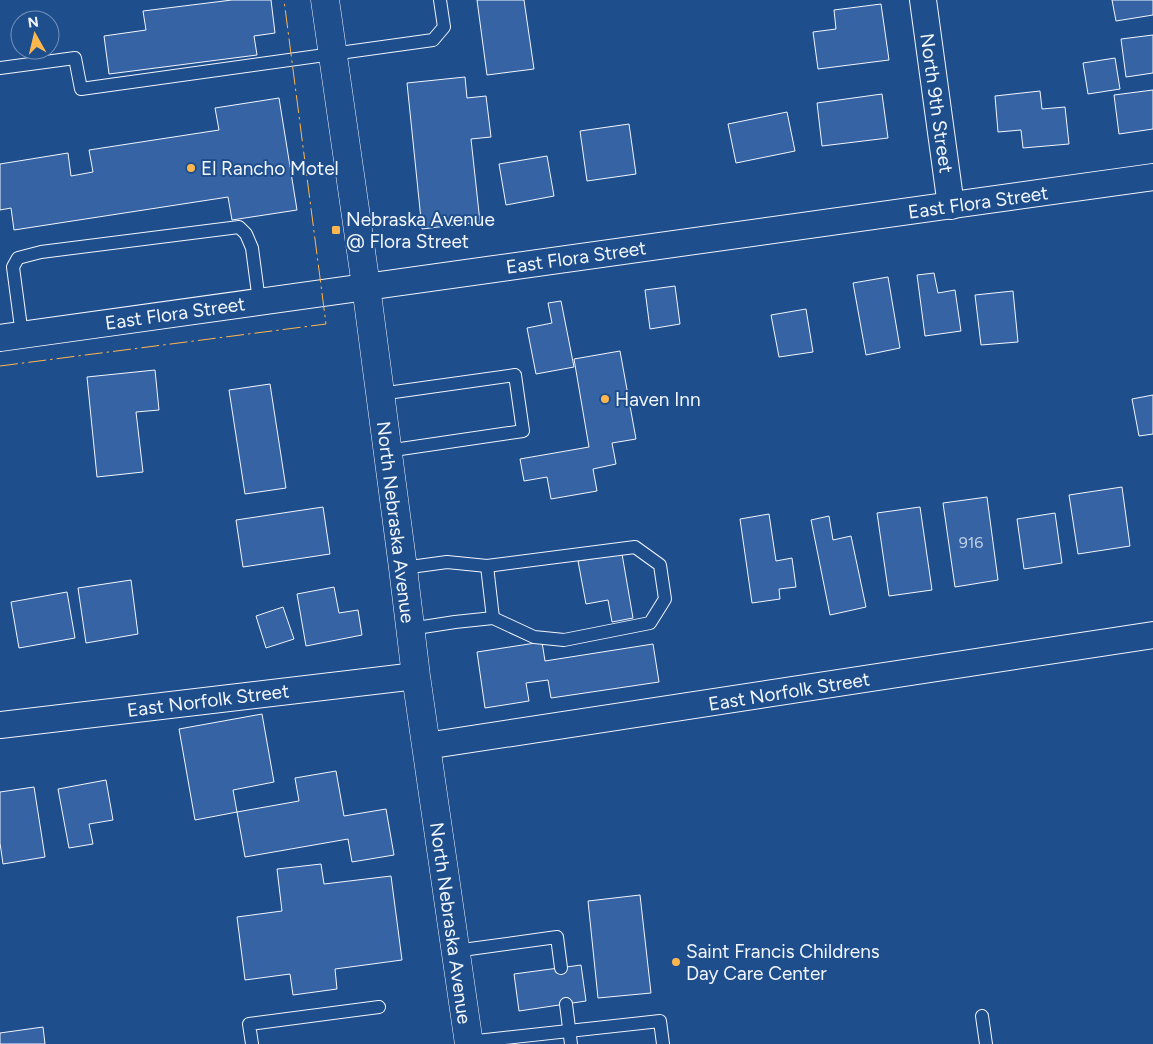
<svg xmlns="http://www.w3.org/2000/svg" width="1153" height="1044" font-family="Figtree,sans-serif">
  <style>
    .building { fill: #3563a3; stroke: #f2f6ff }
    .lines { fill: none; stroke-linecap: round; stroke-linejoin: round }
    .service-casing { stroke: #f2f6ff; stroke-width: 14 }
    .minor-casing { stroke: #f2f6ff; stroke-width: 28 }
    .primary-casing { stroke: #f2f6ff; stroke-width: 29 }
    .service { stroke: #1f4e8c; stroke-width: 12 }
    .minor { stroke: #1f4e8c; stroke-width: 26 }
    .primary { stroke: #1f4e8c; stroke-width: 28 }
    .power { stroke: #ffb74d; stroke-width: 1; stroke-dasharray: 18 4 2.5 4; stroke-linecap: butt }
    .poi-dot { fill: #ffb74d; stroke: #1f4e8c; stroke-width: 2 }
    .labels { text-anchor: middle; stroke-width: 4; stroke-linejoin: round; paint-order: stroke }
    .number-label { font-size: 16px; fill: #c3d1e8 }
    .street-label { font-size: 19px; fill: #f2f6ff; stroke: #1f4e8c }
    .poi-label { font-size: 19px; fill: #f2f6ff; stroke: #1f4e8c; text-anchor: start }
  </style>
  <rect width="100%" height="100%" fill="#1f4e8c"/>
  <!-- building -->
  <g class="building">
    <polygon points="232,0 271,0 275,33 254,36 257,55 109,74 104,36 146,30 143,11"/>
    <polygon points="477,0 524,0 534,69 487,75"/>
    <polygon points="1112,0 1153,0 1153,15 1116,21"/>
    <polygon points="881,4 889,60 818,69 813,32 836,29 834,10"/>
    <polygon points="1153,35 1153,73 1126,77 1121,39"/>
    <polygon points="1115,58 1120,89 1088,94 1083,63"/>
    <polygon points="465,77 467,98 486,96 491,137 471,139 480,222 422,229 407,83"/>
    <polygon points="1153,90 1153,129 1119,134 1114,95"/>
    <polygon points="1040,91 1042,109 1065,107 1069,144 1023,148 1021,130 998,132 995,96"/>
    <polygon points="882,94 888,138 822,146 817,103"/>
    <polygon points="279,98 297,210 232,220 228,197 14,230 11,208 0,210 0,164 68,153 71,176 93,172 89,150 219,130 215,108"/>
    <polygon points="787,112 795,151 736,163 728,124"/>
    <polygon points="629,124 636,174 587,181 580,131"/>
    <polygon points="547,156 554,196 506,205 499,164"/>
    <polygon points="934,273 938,293 955,290 961,331 925,336 917,275"/>
    <polygon points="888,277 900,348 866,355 853,283"/>
    <polygon points="675,286 680,324 650,329 645,290"/>
    <polygon points="1013,291 1018,342 981,345 975,295"/>
    <polygon points="561,301 574,367 536,374 527,328 552,323 548,303"/>
    <polygon points="806,309 813,352 779,357 771,315"/>
    <polygon points="620,351 636,439 612,443 616,464 593,469 597,491 551,499 547,477 524,481 520,459 589,447 574,359"/>
    <polygon points="155,370 159,410 136,412 143,472 97,477 87,377"/>
    <polygon points="270,384 286,488 245,494 229,390"/>
    <polygon points="1153,395 1153,434 1139,436 1132,399"/>
    <polygon points="1122,487 1130,546 1078,554 1069,495"/>
    <polygon points="987,497 998,580 955,587 943,503"/>
    <polygon points="323,507 330,554 243,567 236,520"/>
    <polygon points="920,507 932,590 889,596 877,513"/>
    <polygon points="1055,513 1062,563 1024,569 1017,519"/>
    <polygon points="769,514 776,561 792,558 796,587 779,589 780,599 752,603 740,519"/>
    <polygon points="829,516 833,540 851,536 866,607 830,615 811,520"/>
    <polygon points="622,554 633,618 612,622 608,600 586,604 578,561"/>
    <polygon points="131,580 138,634 86,643 78,588"/>
    <polygon points="334,587 339,613 358,610 362,635 306,646 297,594"/>
    <polygon points="67,592 75,638 19,648 11,602"/>
    <polygon points="283,607 294,639 266,648 256,616"/>
    <polygon points="542,642 545,661 653,644 659,682 551,698 548,680 526,683 529,701 485,708 477,652"/>
    <polygon points="262,714 274,782 233,790 237,812 195,820 179,729"/>
    <polygon points="336,771 344,816 386,809 394,855 352,862 348,839 245,857 237,812 299,801 295,778"/>
    <polygon points="106,780 113,820 89,824 93,844 69,848 58,789"/>
    <polygon points="34,787 45,857 3,864 0,843 0,792"/>
    <polygon points="321,864 324,884 391,876 402,960 335,969 337,989 293,995 290,974 245,980 237,917 282,911 277,869"/>
    <polygon points="640,895 651,993 598,998 588,901"/>
    <polygon points="581,965 586,1001 519,1011 514,974"/>
    <polygon points="43,1027 45,1044 0,1044 0,1033"/>
  </g>
  <g class="lines">
    <!-- service casing -->
    <g class="service-casing">
      <g id="service">
        <polyline points="0,68 75,58 81,89 433,40 444,27 440,0"/>
        <polyline points="22,335 13,267 18,258 41,252 239,227 246,234 252,248 259,301"/>
        <polyline points="380,394 515,375 523,431 387,451"/>
        <polyline points="487,566 493,618"/>
        <polyline points="403,568 447,562 487,566 635,547 660,565 665,599 650,623 564,640 534,637 493,618 455,622 410,629"/>
        <polyline points="455,951 557,937 561,968"/>
        <polyline points="566,1004 571,1044"/>
        <polyline points="982,1016 986,1044"/>
        <polyline points="468,1042 660,1021 663,1044"/>
        <polyline points="252,1044 249,1024 379,1007"/>
      </g>
    </g>
    <!-- minor casing -->
    <g class="minor-casing">
      <g id="minor">
        <polyline points="923,0 951,206"/>
        <polyline points="0,338 1153,177"/>
        <polyline points="0,725 416,676"/>
        <polyline points="426,746 1153,635"/>
      </g>
    </g>
    <!-- primary casing -->
    <g class="primary-casing">
      <polyline id="primary" points="325,0 366,286 403,568 416,676 469,1044"/>
    </g>
    <!-- service -->
    <use href="#service" class="service"/>
    <!-- minor -->
    <use href="#minor" class="minor"/>
    <!-- primary -->
    <use href="#primary" class="primary"/>
    <!-- power -->
    <polyline class="power" points="0,366 326,324 284,0"/>
  </g>
  <!-- markers -->
  <g class="poi-dot">
    <circle cx="191" cy="168" r="5"/>
    <rect x="331" y="225" width="10" height="10" rx="2.5"/>
    <circle cx="605" cy="399" r="5"/>
    <circle cx="676" cy="962" r="5"/>
  </g>
  <g class="labels">
    <!-- number labels -->
    <g class="number-label">
      <text x="971" y="548">916</text>
    </g>
    <!-- street labels -->
    <g class="street-label">
      <text transform="translate(937 103) rotate(82)" y="7">North 9th Street</text>
      <text transform="translate(978 202) rotate(-8)" y="7">East Flora Street</text>
      <text transform="translate(576 257) rotate(-8)" y="7">East Flora Street</text>
      <text transform="translate(175 313) rotate(-8)" y="7">East Flora Street</text>
      <text transform="translate(396 522) rotate(83)" y="7">North Nebraska Avenue</text>
      <text transform="translate(789 691) rotate(-9)" y="7">East Norfolk Street</text>
      <text transform="translate(208 700) rotate(-7)" y="7">East Norfolk Street</text>
      <text transform="translate(451 923) rotate(82)" y="7">North Nebraska Avenue</text>
    </g>
    <!-- poi labels -->
    <g class="poi-label">
      <text x="201" y="175">El Rancho Motel</text>
      <text x="346" y="226">Nebraska Avenue<tspan x="346" dy="22">@ Flora Street</tspan></text>
      <text x="615" y="406">Haven Inn</text>
      <text x="686" y="958">Saint Francis Childrens<tspan x="686" dy="22">Day Care Center</tspan></text>
    </g>
  </g>
  <!-- north arrow -->
  <g transform="translate(35 35) rotate(352)"><circle r="24" fill="#1f4e8c" stroke="#7391ba"/>
  <path d="M0-4L9 19L0 12L-9 19Z" fill="#ffb74d"/>
  <text y="-8" font-size="14" font-weight="bold" text-anchor="middle" fill="#f2f6ff">N</text>
  </g>
</svg>
